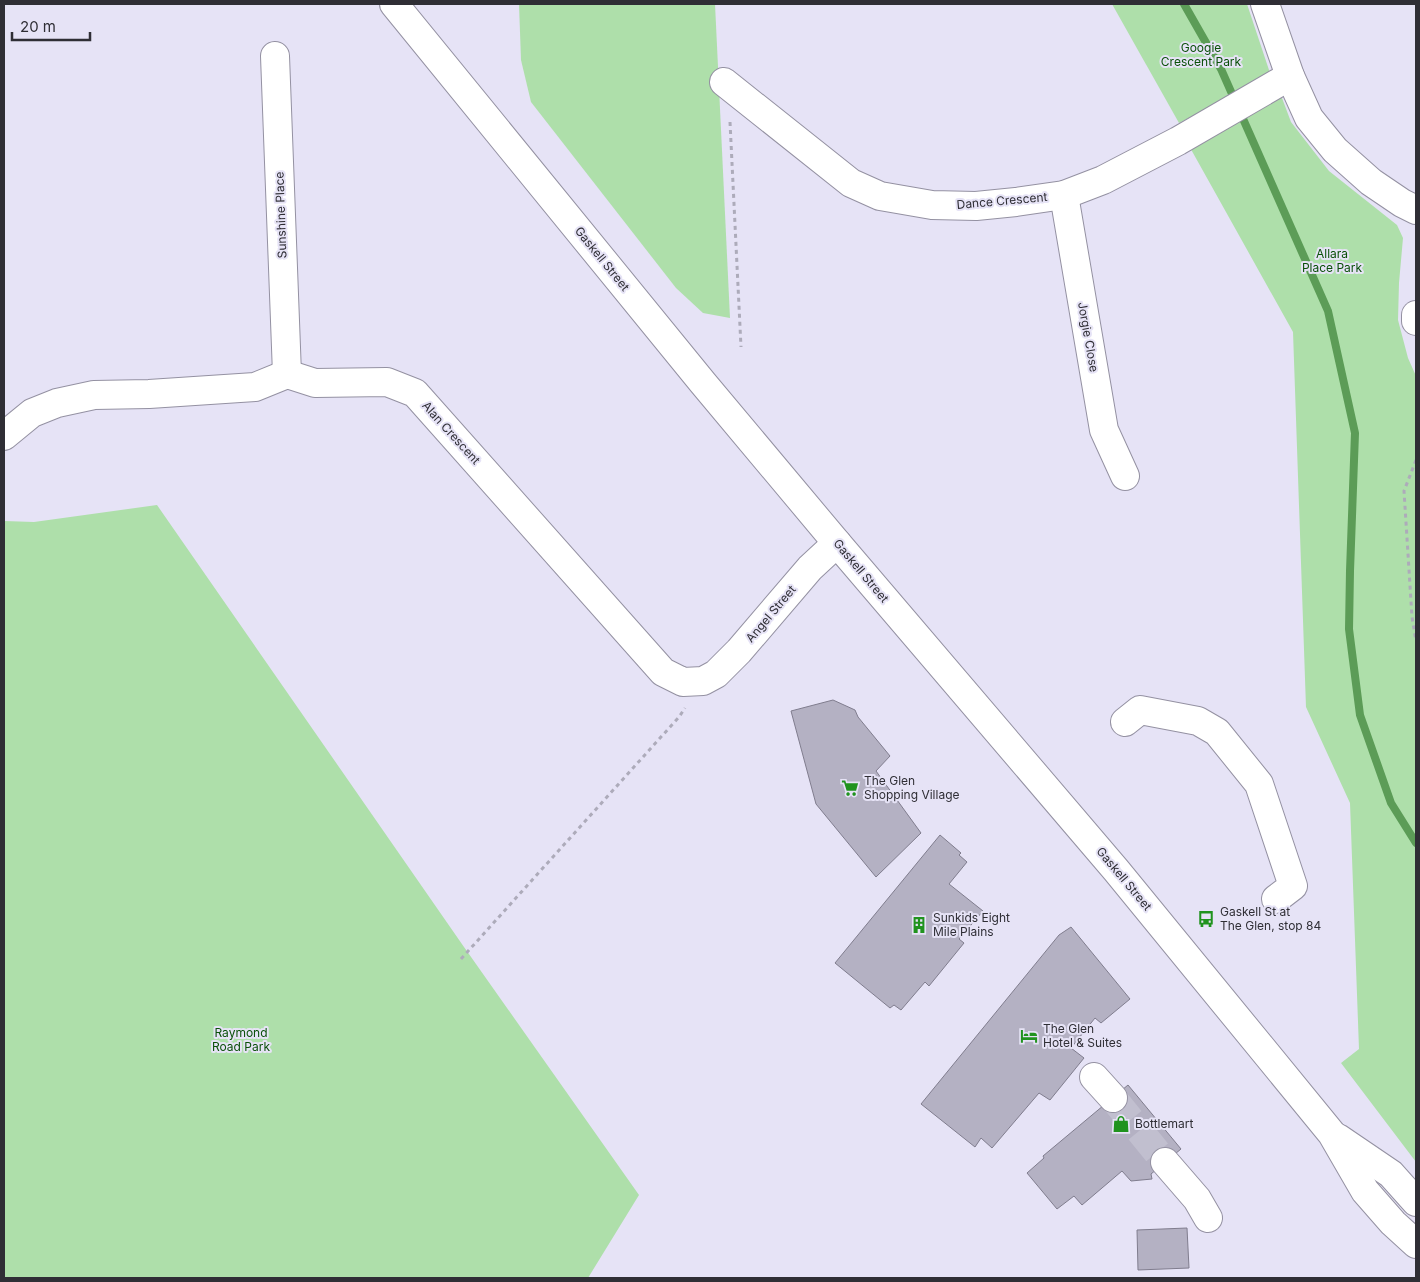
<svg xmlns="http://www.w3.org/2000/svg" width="1420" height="1282" font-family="Inter,sans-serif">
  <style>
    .green { fill: #aedfaa }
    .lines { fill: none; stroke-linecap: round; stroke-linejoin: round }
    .stream { stroke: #5c9c57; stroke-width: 8 }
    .building { fill: #b4b1c3; stroke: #807d8e }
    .minor-tunnel { stroke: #c1bfcf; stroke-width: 28; stroke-dasharray: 28 14; stroke-linecap: butt }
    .minor-casing { stroke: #9491a2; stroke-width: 30 }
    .path { stroke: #adabba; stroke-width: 3; stroke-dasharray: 4 4; stroke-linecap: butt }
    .minor { stroke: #fff; stroke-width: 28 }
    .labels { text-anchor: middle; stroke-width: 4; stroke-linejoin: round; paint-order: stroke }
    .park-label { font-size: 12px; fill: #0a5009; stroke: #e6e3f6 }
    .street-label { font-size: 12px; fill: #2f2e35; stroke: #e6e3f6 }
    .poi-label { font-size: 12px; fill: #2f2e35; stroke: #e6e3f6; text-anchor: start }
  </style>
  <rect width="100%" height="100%" fill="#e6e3f6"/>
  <!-- green -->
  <g class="green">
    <polygon points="519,4 715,4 730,318 703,313 676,288 531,102 521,60"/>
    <polygon points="1112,4 1247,4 1271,76 1179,123"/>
    <polygon points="1279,90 1291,122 1329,171 1397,225 1403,238 1399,283 1398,320 1408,358 1416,376 1416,1162 1341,1063 1359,1049 1350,803 1306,707 1293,332 1188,144"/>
    <polygon points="157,505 464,947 639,1195 588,1278 4,1278 4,521 34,522"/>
  </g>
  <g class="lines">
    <!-- stream -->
    <polyline class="stream" points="1184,4 1221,69 1328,311 1355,433 1350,571 1349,629 1360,715 1391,803 1416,843"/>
  </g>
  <!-- building -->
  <g class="building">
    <polygon points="833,700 855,710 858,717 890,756 876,771 921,833 876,877 816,804 791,711"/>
    <polygon points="940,835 961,853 959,855 967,862 949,884 983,911 959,939 964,943 929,986 925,982 901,1010 894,1005 890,1008 835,963"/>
    <polygon points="1071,927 1130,999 1101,1023 1095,1018 1071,1048 1084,1058 1050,1100 1039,1093 992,1148 981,1138 975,1147 921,1104 1059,935"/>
    <polygon points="1128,1085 1181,1149 1151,1174 1152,1179 1131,1181 1122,1171 1082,1205 1074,1196 1057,1209 1027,1173 1044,1158 1043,1156"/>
    <polygon points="1187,1228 1189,1268 1138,1270 1137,1230"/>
  </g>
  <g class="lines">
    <!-- minor-tunnel -->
    <polyline class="minor-tunnel" points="1113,1098 1165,1162"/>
    <!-- minor casing -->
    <g class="minor-casing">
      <g id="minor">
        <polyline points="394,4 703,383 837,543 1116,870 1332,1134 1365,1191 1393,1223 1416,1244"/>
        <polyline points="1265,4 1290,76 1309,118 1335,150 1371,182 1402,203 1416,210"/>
        <polyline points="275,56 287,374"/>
        <polyline points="724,82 851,183 880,196 932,205 976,206 1016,202 1064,195 1103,180 1178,141 1290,76"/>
        <polyline points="1064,195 1104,430 1125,476"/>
        <polyline points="1416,315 1416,321"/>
        <polyline points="4,436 32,413 57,403 94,395 149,394 255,387 287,374 315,383 387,382 415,393 663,672 683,682 703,681 716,674 739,651 810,568 837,543"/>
        <polyline points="1125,722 1140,710 1198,721 1217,732 1259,784 1293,886 1276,899"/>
        <polyline points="1094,1077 1113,1098"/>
        <polyline points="1338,1138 1391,1174 1416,1202"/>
        <polyline points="1165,1162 1197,1199 1208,1218"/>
      </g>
    </g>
    <!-- path -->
    <g class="path">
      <polyline points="730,122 741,347"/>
      <polyline points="1416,460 1404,491 1412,617 1416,641"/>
      <polyline points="461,959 679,717 685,708"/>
    </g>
    <!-- minor -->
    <use href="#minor" class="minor"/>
  </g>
  <!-- icons -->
  <defs>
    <g id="supermarket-bare" transform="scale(1.35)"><path d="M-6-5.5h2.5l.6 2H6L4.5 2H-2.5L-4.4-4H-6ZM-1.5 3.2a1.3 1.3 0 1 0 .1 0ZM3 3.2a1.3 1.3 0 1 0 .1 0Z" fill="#20931e" stroke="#e6e3f6" stroke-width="2.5" paint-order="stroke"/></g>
    <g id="bus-bare" transform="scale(1.35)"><path d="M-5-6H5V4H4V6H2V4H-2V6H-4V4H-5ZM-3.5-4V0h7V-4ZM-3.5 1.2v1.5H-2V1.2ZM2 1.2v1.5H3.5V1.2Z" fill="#20931e" stroke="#e6e3f6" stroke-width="2.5" paint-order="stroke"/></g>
    <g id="building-bare" transform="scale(1.35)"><path d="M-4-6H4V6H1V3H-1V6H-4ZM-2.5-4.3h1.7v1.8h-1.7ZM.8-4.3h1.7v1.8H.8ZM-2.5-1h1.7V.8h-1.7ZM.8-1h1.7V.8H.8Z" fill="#20931e" stroke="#e6e3f6" stroke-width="2.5" paint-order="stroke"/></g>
    <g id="hotel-bare" transform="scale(1.35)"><path d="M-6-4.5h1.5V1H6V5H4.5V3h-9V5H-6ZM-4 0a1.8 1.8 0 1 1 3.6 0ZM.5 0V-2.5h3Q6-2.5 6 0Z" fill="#20931e" stroke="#e6e3f6" stroke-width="2.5" paint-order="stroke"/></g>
    <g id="shop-bare" transform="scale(1.35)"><path d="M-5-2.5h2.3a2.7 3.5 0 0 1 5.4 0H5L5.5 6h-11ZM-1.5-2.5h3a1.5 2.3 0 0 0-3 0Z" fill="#20931e" stroke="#e6e3f6" stroke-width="2.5" paint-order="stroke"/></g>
  </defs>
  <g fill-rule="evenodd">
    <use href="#supermarket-bare" x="850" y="788"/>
    <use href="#bus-bare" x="1206" y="919"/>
    <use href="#building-bare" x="919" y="925"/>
    <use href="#hotel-bare" x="1029" y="1036"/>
    <use href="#shop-bare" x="1121" y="1124"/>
  </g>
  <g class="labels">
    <!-- park labels -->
    <g class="park-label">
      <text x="1201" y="52">Googie<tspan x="1201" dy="14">Crescent Park</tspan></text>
      <text x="1332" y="258">Allara<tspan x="1332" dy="14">Place Park</tspan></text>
      <text x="241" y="1037">Raymond<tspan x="241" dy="14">Road Park</tspan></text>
    </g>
    <!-- street labels -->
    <g class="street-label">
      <text transform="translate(1002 201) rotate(-5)" y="4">Dance Crescent</text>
      <text transform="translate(281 215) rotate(-92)" y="4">Sunshine Place</text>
      <text transform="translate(602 259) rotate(51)" y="4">Gaskell Street</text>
      <text transform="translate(1088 337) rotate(80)" y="4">Jorgie Close</text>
      <text transform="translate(451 433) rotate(48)" y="4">Alan Crescent</text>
      <text transform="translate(861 571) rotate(50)" y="4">Gaskell Street</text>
      <text transform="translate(771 614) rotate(-50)" y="4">Angel Street</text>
      <text transform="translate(1124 879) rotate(50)" y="4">Gaskell Street</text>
    </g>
    <!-- poi labels -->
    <g class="poi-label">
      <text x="864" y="785">The Glen<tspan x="864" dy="14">Shopping Village</tspan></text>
      <text x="1220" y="916">Gaskell St at<tspan x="1220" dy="14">The Glen, stop 84</tspan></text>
      <text x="933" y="922">Sunkids Eight<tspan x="933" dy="14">Mile Plains</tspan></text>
      <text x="1043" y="1033">The Glen<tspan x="1043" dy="14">Hotel &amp; Suites</tspan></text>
      <text x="1135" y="1128">Bottlemart</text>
    </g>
  </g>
  <!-- border -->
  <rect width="1420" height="1282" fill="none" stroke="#2f2e35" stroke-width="10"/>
  <!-- scale -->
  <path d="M12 32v8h78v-8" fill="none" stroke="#2f2e35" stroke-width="2.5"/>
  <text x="20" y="32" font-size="15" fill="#2f2e35" stroke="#e6e3f6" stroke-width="4" paint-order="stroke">20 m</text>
</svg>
